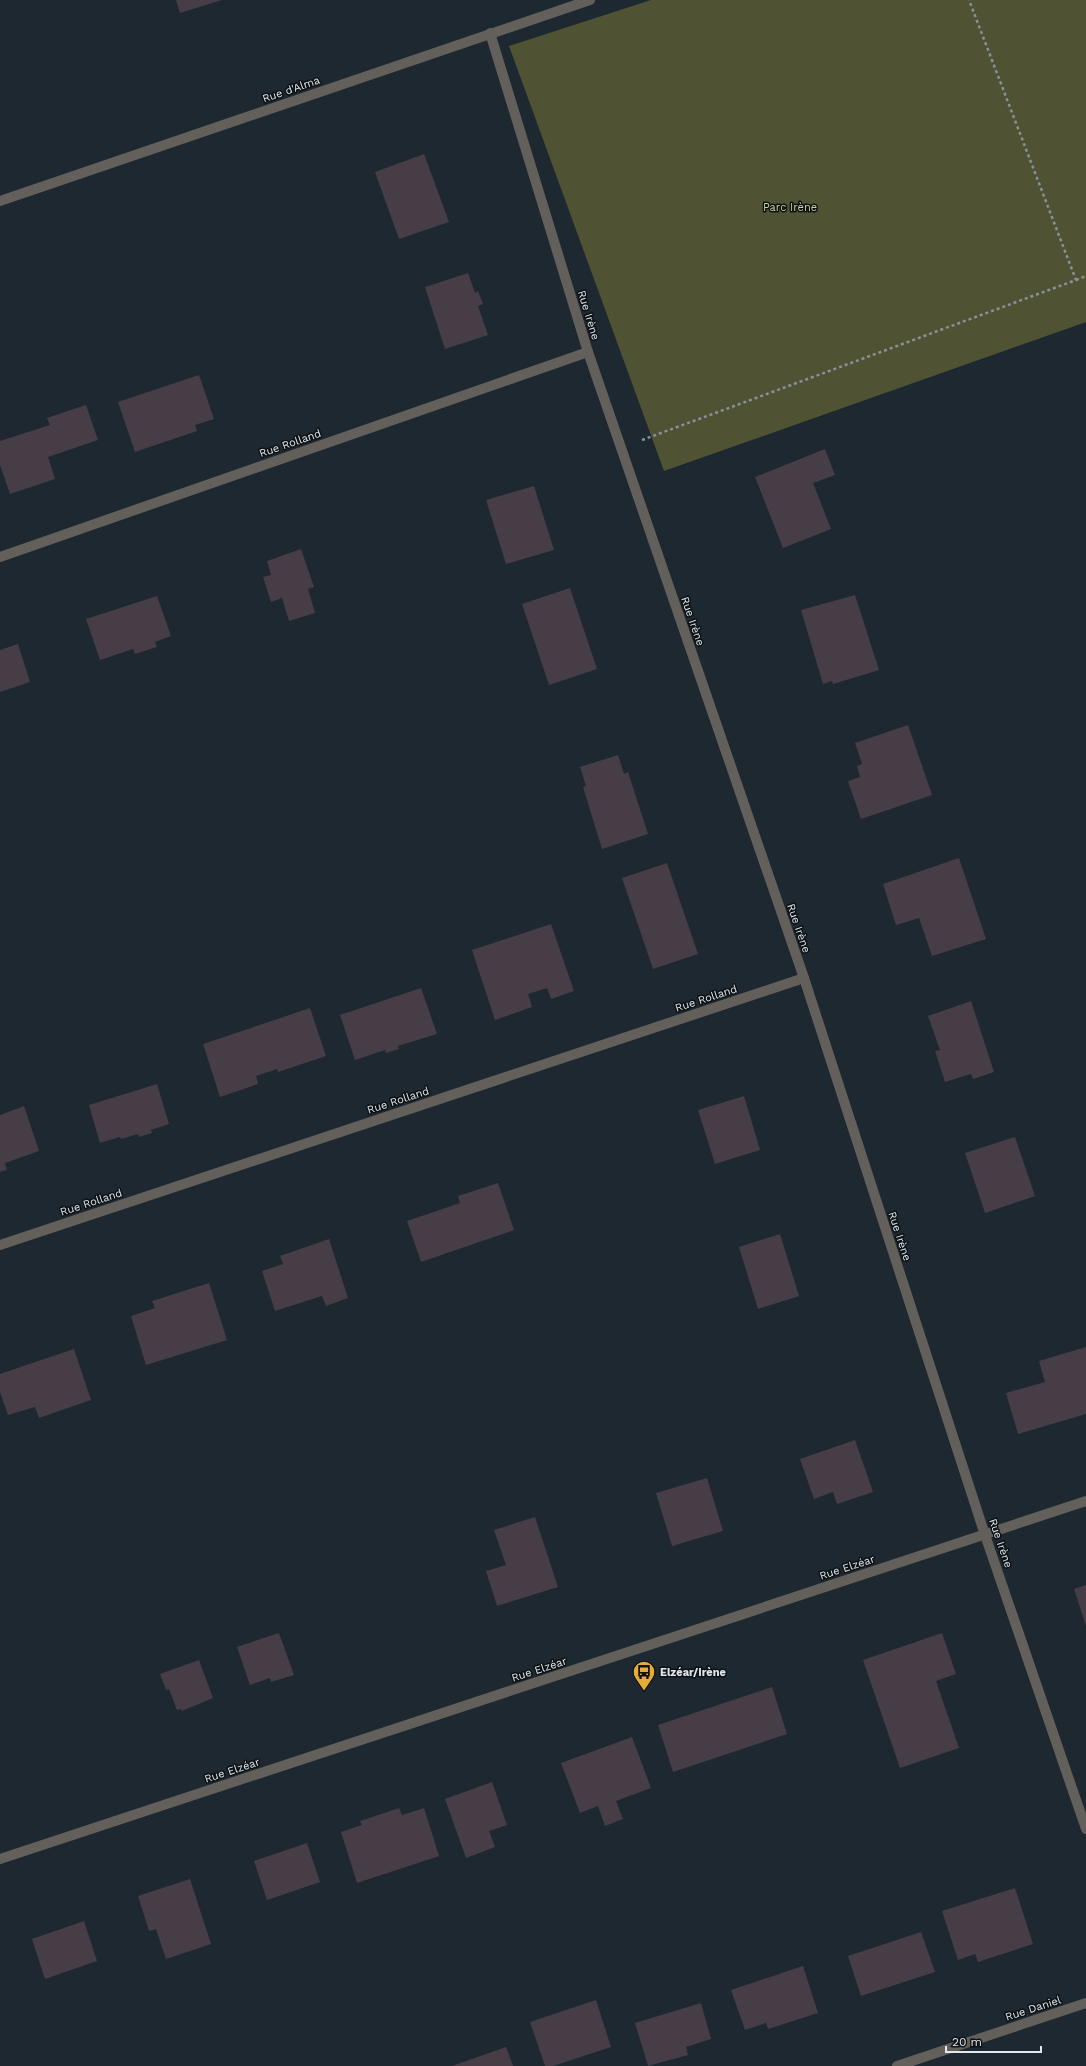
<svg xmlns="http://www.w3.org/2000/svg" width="1086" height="2066" font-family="'Work Sans',sans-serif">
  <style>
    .green { fill: #4f5334 }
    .building { fill: #463d47 }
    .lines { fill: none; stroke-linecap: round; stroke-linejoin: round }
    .path { stroke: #899198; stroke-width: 2.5; stroke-dasharray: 3 3; stroke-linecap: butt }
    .street { stroke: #635f5a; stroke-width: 10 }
    .labels { text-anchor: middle; stroke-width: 3; stroke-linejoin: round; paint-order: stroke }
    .street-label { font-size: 11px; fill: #e1e7ed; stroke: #0c1114 }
    .park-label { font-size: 11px; fill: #cbd593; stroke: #0c1114 }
    .poi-label { font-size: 11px; font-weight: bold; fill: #e1e7ed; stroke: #0c1114; text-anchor: start }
  </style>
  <rect width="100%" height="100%" fill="#1e2831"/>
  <!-- green -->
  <polygon class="green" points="651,0 1086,0 1086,322 664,471 509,46"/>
  <!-- building -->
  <g class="building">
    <polygon points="176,0 222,0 180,13"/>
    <polygon points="424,154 449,222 399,239 375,172"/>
    <polygon points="468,273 475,293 478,291 483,304 478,306 488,335 445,349 425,287"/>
    <polygon points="199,375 214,419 195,425 197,431 135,452 118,402"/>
    <polygon points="86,405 98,440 48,457 55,479 10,494 0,465 0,441 50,425 47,418"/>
    <polygon points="825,449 835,475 813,483 831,529 783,548 755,477"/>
    <polygon points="534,486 554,550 506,564 486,500"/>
    <polygon points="301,549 314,587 308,589 315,613 289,621 282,598 271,602 263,577 271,575 267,561"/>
    <polygon points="570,588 597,669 549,685 522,604"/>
    <polygon points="855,595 879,670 833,684 832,681 823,684 801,610"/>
    <polygon points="157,596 171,636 155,642 157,647 135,654 133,649 100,660 86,619"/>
    <polygon points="18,644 30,682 0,692 0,650"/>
    <polygon points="908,725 932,795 861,819 848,781 860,777 857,766 862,764 855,743"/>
    <polygon points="618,755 624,774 628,772 648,834 602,849 583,787 586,786 580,767"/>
    <polygon points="959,858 986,939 932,956 919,918 896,925 883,884"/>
    <polygon points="667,863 698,954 653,969 622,878"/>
    <polygon points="551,924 574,991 551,999 547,988 528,994 532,1007 495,1020 472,950"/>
    <polygon points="421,988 437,1034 398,1046 399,1049 386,1053 385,1050 355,1060 340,1015"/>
    <polygon points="971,1001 994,1072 973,1079 971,1074 945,1082 935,1051 940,1050 928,1016"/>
    <polygon points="310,1008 326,1056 278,1072 277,1069 256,1076 258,1084 220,1097 203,1044"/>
    <polygon points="157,1084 169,1124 151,1130 152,1133 139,1137 138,1134 121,1139 120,1137 100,1143 89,1105"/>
    <polygon points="744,1096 760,1150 715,1164 698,1110"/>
    <polygon points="24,1106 39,1151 5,1163 7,1170 0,1172 0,1115"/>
    <polygon points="1015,1137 1035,1196 985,1213 965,1153"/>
    <polygon points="498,1183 514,1230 421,1262 407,1221 460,1203 458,1196"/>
    <polygon points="780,1234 799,1296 758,1309 739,1247"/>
    <polygon points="329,1239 348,1298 326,1306 322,1296 275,1311 262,1271 283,1264 280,1256"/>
    <polygon points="209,1283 227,1340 146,1365 131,1316 155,1308 152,1301"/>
    <polygon points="1086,1347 1086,1414 1018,1434 1006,1393 1045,1382 1039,1361"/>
    <polygon points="74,1349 91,1400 39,1418 35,1407 8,1415 0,1392 0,1374"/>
    <polygon points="855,1440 873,1492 837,1504 833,1492 814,1499 800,1459"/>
    <polygon points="707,1478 723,1531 672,1546 656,1493"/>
    <polygon points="535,1517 558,1587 497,1606 486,1571 506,1565 494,1530"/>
    <polygon points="1086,1585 1086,1626 1074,1589"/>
    <polygon points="279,1633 294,1675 271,1682 270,1678 250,1685 237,1647"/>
    <polygon points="942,1633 956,1674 936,1681 959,1748 900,1768 863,1660"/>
    <polygon points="199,1660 213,1698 182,1711 181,1709 177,1710 169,1689 166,1690 160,1674"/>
    <polygon points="772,1687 787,1734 673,1772 658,1725"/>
    <polygon points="632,1737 651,1788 616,1801 623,1819 605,1826 598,1806 580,1813 561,1763"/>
    <polygon points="492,1782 507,1825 489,1831 495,1847 466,1858 445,1799"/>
    <polygon points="399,1808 402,1815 424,1808 439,1856 357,1883 341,1832 362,1825 360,1821"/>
    <polygon points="307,1843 320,1882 267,1900 254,1861"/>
    <polygon points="190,1879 211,1944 166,1959 156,1929 149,1931 138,1896"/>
    <polygon points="1015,1888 1033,1944 978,1962 975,1954 958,1960 942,1911"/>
    <polygon points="84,1921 97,1961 45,1979 32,1939"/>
    <polygon points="921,1932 935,1972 861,1996 848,1956"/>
    <polygon points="803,1966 818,2013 768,2029 766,2023 745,2030 731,1990"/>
    <polygon points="596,2000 611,2047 553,2066 545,2066 530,2022"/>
    <polygon points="701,2003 711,2039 686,2047 688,2055 648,2066 635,2023"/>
    <polygon points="506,2047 513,2066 452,2066"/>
  </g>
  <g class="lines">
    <!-- path -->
    <g class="path">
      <polyline points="1076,280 1086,276"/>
      <polyline points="642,440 1076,280 969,0"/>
    </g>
    <!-- street -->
    <g class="street">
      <polyline points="490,33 588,352 804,978 985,1535 1086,1829"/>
      <polyline points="0,201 590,0"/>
      <polyline points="0,557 588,352"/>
      <polyline points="0,1245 804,978"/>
      <polyline points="0,1859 1086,1501"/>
      <polyline points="897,2066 1086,2003"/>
    </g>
  </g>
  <!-- icons -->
  <defs>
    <g id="bus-pin" transform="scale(1.15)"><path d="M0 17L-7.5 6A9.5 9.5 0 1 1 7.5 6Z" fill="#e6ac36" stroke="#0c1114"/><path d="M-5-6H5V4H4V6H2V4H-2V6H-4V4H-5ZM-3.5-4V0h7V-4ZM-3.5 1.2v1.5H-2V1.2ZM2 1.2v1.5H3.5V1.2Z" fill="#111"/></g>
  </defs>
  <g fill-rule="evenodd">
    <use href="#bus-pin" x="644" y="1672"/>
  </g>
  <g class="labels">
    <!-- street labels -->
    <g class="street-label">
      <text transform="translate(291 89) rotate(-19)" y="4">Rue d'Alma</text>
      <text transform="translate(589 315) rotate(73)" y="4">Rue Irène</text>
      <text transform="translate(290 443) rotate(-19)" y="4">Rue Rolland</text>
      <text transform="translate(693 621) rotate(71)" y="4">Rue Irène</text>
      <text transform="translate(799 928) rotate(71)" y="4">Rue Irène</text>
      <text transform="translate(706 998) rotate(-18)" y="4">Rue Rolland</text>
      <text transform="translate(398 1100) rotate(-18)" y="4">Rue Rolland</text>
      <text transform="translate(91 1202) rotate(-18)" y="4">Rue Rolland</text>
      <text transform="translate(900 1236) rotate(72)" y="4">Rue Irène</text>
      <text transform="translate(1001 1543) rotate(71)" y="4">Rue Irène</text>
      <text transform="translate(847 1567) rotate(-18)" y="4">Rue Elzéar</text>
      <text transform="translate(539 1669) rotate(-18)" y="4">Rue Elzéar</text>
      <text transform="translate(232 1770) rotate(-18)" y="4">Rue Elzéar</text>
      <text transform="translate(1033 2008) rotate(-18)" y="4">Rue Daniel</text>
    </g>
    <!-- park labels -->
    <g class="park-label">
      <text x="790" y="211">Parc Irène</text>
    </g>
    <!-- poi labels -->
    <g class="poi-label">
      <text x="660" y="1676">Elzéar/Irène</text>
    </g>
  </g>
  <!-- scale -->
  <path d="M946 2046v6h95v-6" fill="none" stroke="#e1e7ed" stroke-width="2"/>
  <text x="952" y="2046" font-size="12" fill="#e1e7ed" stroke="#0c1114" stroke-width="3" paint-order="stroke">20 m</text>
</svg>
